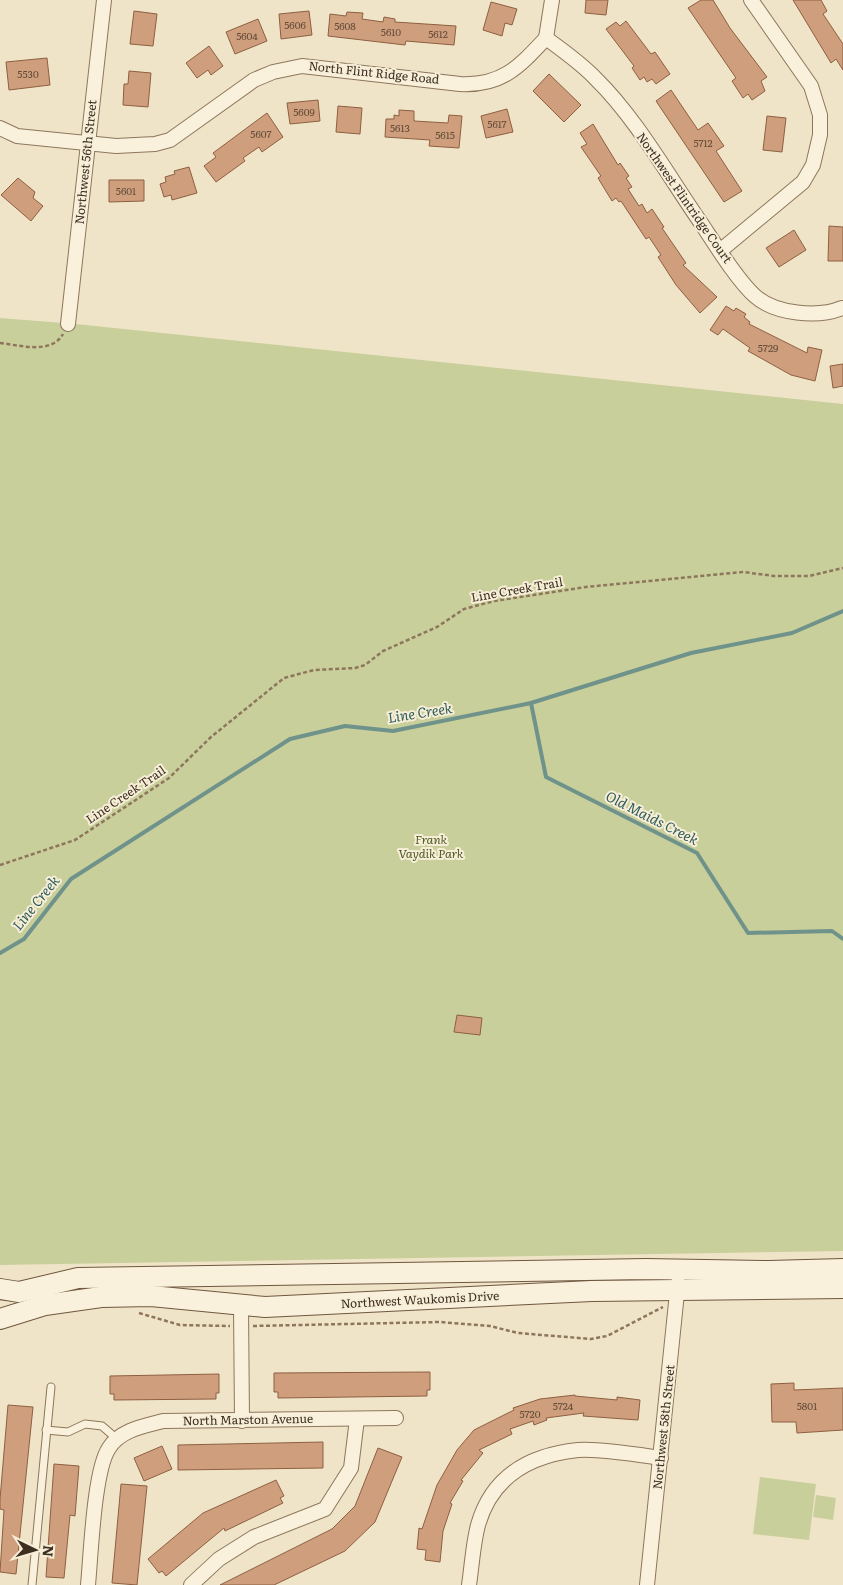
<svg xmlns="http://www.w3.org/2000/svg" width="843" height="1585" font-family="Literata,serif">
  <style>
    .green { fill: #c9cf9b }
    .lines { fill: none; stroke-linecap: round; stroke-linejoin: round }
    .stream { stroke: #6f938a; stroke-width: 4 }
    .building { fill: #cf9f7d; stroke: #8d5f41 }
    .lane-casing { stroke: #8d765c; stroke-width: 9 }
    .street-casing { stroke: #8d765c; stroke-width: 16 }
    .secondary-casing { stroke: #6f573f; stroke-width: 22 }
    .path { stroke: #8d765c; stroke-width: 2.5; stroke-dasharray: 4 2.5; stroke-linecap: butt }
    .lane { stroke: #faf1dc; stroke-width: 7 }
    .street { stroke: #faf1dc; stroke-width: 14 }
    .secondary { stroke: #faf1dc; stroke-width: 20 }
    .labels { text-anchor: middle; stroke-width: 4; stroke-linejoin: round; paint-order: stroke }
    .number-label { font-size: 10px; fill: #624a37 }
    .street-label { font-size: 12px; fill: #3d2e20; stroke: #f7eed8 }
    .park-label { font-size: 12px; font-style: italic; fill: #4d5a26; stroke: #f7eed8 }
    .water-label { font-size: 14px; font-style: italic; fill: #2f5d5a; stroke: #f7eed8 }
  </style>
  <rect width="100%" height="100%" fill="#f0e4c8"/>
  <!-- green -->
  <g class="green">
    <polygon points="0,318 76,324 843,404 843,1251 0,1265"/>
    <polygon points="760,1477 816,1484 809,1540 753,1534"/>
    <polygon points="816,1495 836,1498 833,1520 813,1517"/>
  </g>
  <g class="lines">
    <!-- stream -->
    <g class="stream">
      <polyline points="531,703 546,777 697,853 748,933 832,931 843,939"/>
      <polyline points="0,953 24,939 71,879 290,739 345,726 393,731 531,703 691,653 792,633 843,611"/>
    </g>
  </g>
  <!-- building -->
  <g class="building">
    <polygon points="586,0 608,0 606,15 585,13"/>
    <polygon points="701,0 713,0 730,28 767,77 761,81 765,91 752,100 748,94 743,98 732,81 736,78 688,8"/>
    <polygon points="793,0 821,0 827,11 823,14 843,44 843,70 836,59 831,63"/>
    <polygon points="491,2 517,9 512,25 505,23 502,36 483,30"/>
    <polygon points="134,11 157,14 153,46 130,44"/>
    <polygon points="309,11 312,35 281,39 279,14"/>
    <polygon points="347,12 363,13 362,19 383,22 384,17 395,19 395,22 456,26 454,45 406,41 405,45 328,36 330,14 346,16"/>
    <polygon points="258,19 267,41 235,54 226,32"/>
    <polygon points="626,21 651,54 655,52 670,74 656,84 652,79 647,82 644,77 640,80 632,68 634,66 606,29 616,22 620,26"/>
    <polygon points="209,46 223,66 211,75 208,70 197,78 186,63"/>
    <polygon points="47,58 50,85 9,90 6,62"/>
    <polygon points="129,71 151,73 148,107 123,105 124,84 128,84"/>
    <polygon points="549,74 581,105 564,122 533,91"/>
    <polygon points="671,90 698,130 708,123 724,146 716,151 742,191 724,202 656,101"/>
    <polygon points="318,100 320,121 290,124 287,103"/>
    <polygon points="338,106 362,108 360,134 336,132"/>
    <polygon points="507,109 513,132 486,138 481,116"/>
    <polygon points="399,110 414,111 414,121 448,123 449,115 462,116 459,148 429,146 430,140 385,137 386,119 394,119 394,115 399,116"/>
    <polygon points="267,113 283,137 262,152 259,147 243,158 245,161 216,182 204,166 216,157 213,153"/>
    <polygon points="767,116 786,118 782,152 763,150"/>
    <polygon points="593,124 618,165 620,163 629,176 626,178 632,187 628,189 639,206 642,204 647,213 652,209 664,227 662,228 686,263 683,265 717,297 700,313 676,285 658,257 661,255 649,237 646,239 621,201 619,202 616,198 612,201 598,178 601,176 581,147 587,144 580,133"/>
    <polygon points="189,167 197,193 172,200 171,195 164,197 160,184 166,182 165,177 175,174 174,171"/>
    <polygon points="18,178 35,192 33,198 43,206 31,221 1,195"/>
    <polygon points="109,180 144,180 144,201 109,202"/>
    <polygon points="829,226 843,227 843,261 828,261"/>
    <polygon points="794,230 806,250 779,267 766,248"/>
    <polygon points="726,306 734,311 736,308 746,314 744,317 750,322 749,324 807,353 808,347 822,350 815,381 791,375 748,351 750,348 723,329 718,335 710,330"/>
    <polygon points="843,364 843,386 833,388 830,366"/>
    <polygon points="457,1015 482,1018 480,1035 454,1032"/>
    <polygon points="430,1372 430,1390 427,1390 427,1396 278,1398 278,1392 274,1392 274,1373"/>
    <polygon points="219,1374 219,1393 216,1393 216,1399 114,1400 114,1394 110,1394 110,1376"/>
    <polygon points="794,1383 794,1390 843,1388 843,1430 797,1433 796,1422 772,1422 771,1384"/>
    <polygon points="575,1395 575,1396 617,1400 617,1397 640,1400 638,1420 583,1416 584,1413 546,1418 547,1420 534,1425 533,1421 510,1429 512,1434 479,1450 483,1453 461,1480 463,1481 450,1503 452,1504 443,1531 440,1562 425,1560 426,1550 417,1549 419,1528 422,1529 437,1485 457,1450 474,1430 514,1410 513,1408 540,1399"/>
    <polygon points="8,1405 33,1407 16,1574 0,1572 4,1510 0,1509 0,1499"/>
    <polygon points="323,1442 323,1468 178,1470 178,1445"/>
    <polygon points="162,1446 172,1469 144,1481 134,1458"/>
    <polygon points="378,1448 402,1457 375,1522 345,1551 274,1585 220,1585 332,1529 355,1506"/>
    <polygon points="54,1464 79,1466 75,1516 70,1515 64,1578 46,1577"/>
    <polygon points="276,1480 284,1496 280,1498 283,1503 225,1531 224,1528 166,1576 162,1571 159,1573 148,1559 203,1513"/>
    <polygon points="121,1484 147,1486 137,1585 112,1583"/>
  </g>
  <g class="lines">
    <!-- lane casing -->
    <g class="lane-casing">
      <g id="lane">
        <polyline points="46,1430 68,1432 85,1424 102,1426 117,1439"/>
        <polyline points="32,1585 51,1387"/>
      </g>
    </g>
    <!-- street casing -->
    <g class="street-casing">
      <g id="street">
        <path d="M 546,38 C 563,51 581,63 596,79 C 636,118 669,177 701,223 C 715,244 737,280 755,296 C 775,314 818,318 842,308"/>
        <polyline points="546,38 552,0"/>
        <path d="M 0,128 L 17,136 L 116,146 L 155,144 L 170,140 L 254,80 L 273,72 L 302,66 L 460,84 C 502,86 519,67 546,38"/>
        <polyline points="720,251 803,182 813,165 820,135 820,115 811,86 751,0"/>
        <polyline points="68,324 104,0"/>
        <polyline points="241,1306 242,1421"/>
        <path d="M 88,1585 C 91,1554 94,1470 109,1448 C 120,1430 144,1426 163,1421 L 396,1418"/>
        <polyline points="191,1585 219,1559 254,1537 325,1509 351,1468 357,1419"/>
        <path d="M 469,1585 C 472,1565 473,1544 478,1525 C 492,1476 530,1455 578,1450 C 598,1448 640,1455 661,1458"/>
        <polyline points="647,1585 678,1283"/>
      </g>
    </g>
    <!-- secondary casing -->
    <g class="secondary-casing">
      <g id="secondary">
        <polyline points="0,1289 19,1292 78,1278 646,1269 769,1271 843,1269"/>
        <polyline points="0,1319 45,1305 101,1297 151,1296 265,1307 592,1291 843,1288"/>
      </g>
    </g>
    <!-- path -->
    <g class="path">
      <path d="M 0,343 C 19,345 51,355 63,334"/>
      <polyline points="0,865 75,840 169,778 211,737 284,678 314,670 355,668 365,665 383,651 437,627 464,609 494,601 586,587 743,572 774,576 809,576 843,568"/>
      <polyline points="139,1313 180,1325 230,1326"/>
      <polyline points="253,1326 440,1322 490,1326 518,1333 591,1339 607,1336 663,1307"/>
    </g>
    <!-- lane -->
    <use href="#lane" class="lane"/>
    <!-- street -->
    <use href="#street" class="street"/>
    <!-- secondary -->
    <use href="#secondary" class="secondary"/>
  </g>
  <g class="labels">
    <!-- number labels -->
    <g class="number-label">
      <text x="295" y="29">5606</text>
      <text x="345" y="30">5608</text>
      <text x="391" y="36">5610</text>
      <text x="438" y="38">5612</text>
      <text x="247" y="40">5604</text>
      <text x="28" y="78">5530</text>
      <text x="304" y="116">5609</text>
      <text x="497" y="128">5617</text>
      <text x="400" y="132">5613</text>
      <text x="261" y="138">5607</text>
      <text x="445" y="139">5615</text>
      <text x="703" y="147">5712</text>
      <text x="126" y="195">5601</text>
      <text x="768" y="352">5729</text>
      <text x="563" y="1410">5724</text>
      <text x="807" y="1410">5801</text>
      <text x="530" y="1418">5720</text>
    </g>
    <!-- street labels -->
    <g class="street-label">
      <text transform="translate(374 73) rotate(6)" y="4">North Flint Ridge Road</text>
      <text transform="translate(86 162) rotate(-84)" y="4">Northwest 56th Street</text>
      <text transform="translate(684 198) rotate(55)" y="4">Northwest Flintridge Court</text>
      <text transform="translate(517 590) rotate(-10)" y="4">Line Creek Trail</text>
      <text transform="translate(126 795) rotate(-34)" y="4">Line Creek Trail</text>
      <text transform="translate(420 1300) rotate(-3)" y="4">Northwest Waukomis Drive</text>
      <text transform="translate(248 1420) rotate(-1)" y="4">North Marston Avenue</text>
      <text transform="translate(664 1427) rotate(-84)" y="4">Northwest 58th Street</text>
    </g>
    <!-- park labels -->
    <g class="park-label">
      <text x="431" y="844">Frank<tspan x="431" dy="14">Vaydik Park</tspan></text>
    </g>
    <!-- water labels -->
    <g class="water-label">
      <text transform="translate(420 713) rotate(-9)" y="5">Line Creek</text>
      <text transform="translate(652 818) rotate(27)" y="5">Old Maids Creek</text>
      <text transform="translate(36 903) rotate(-51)" y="5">Line Creek</text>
    </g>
  </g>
  <!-- north arrow -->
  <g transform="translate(35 1550) rotate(95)" stroke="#f7eed8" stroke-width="4" paint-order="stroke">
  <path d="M0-4L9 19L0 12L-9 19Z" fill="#3d2e20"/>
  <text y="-8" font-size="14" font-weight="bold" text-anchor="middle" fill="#3d2e20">N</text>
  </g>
</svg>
